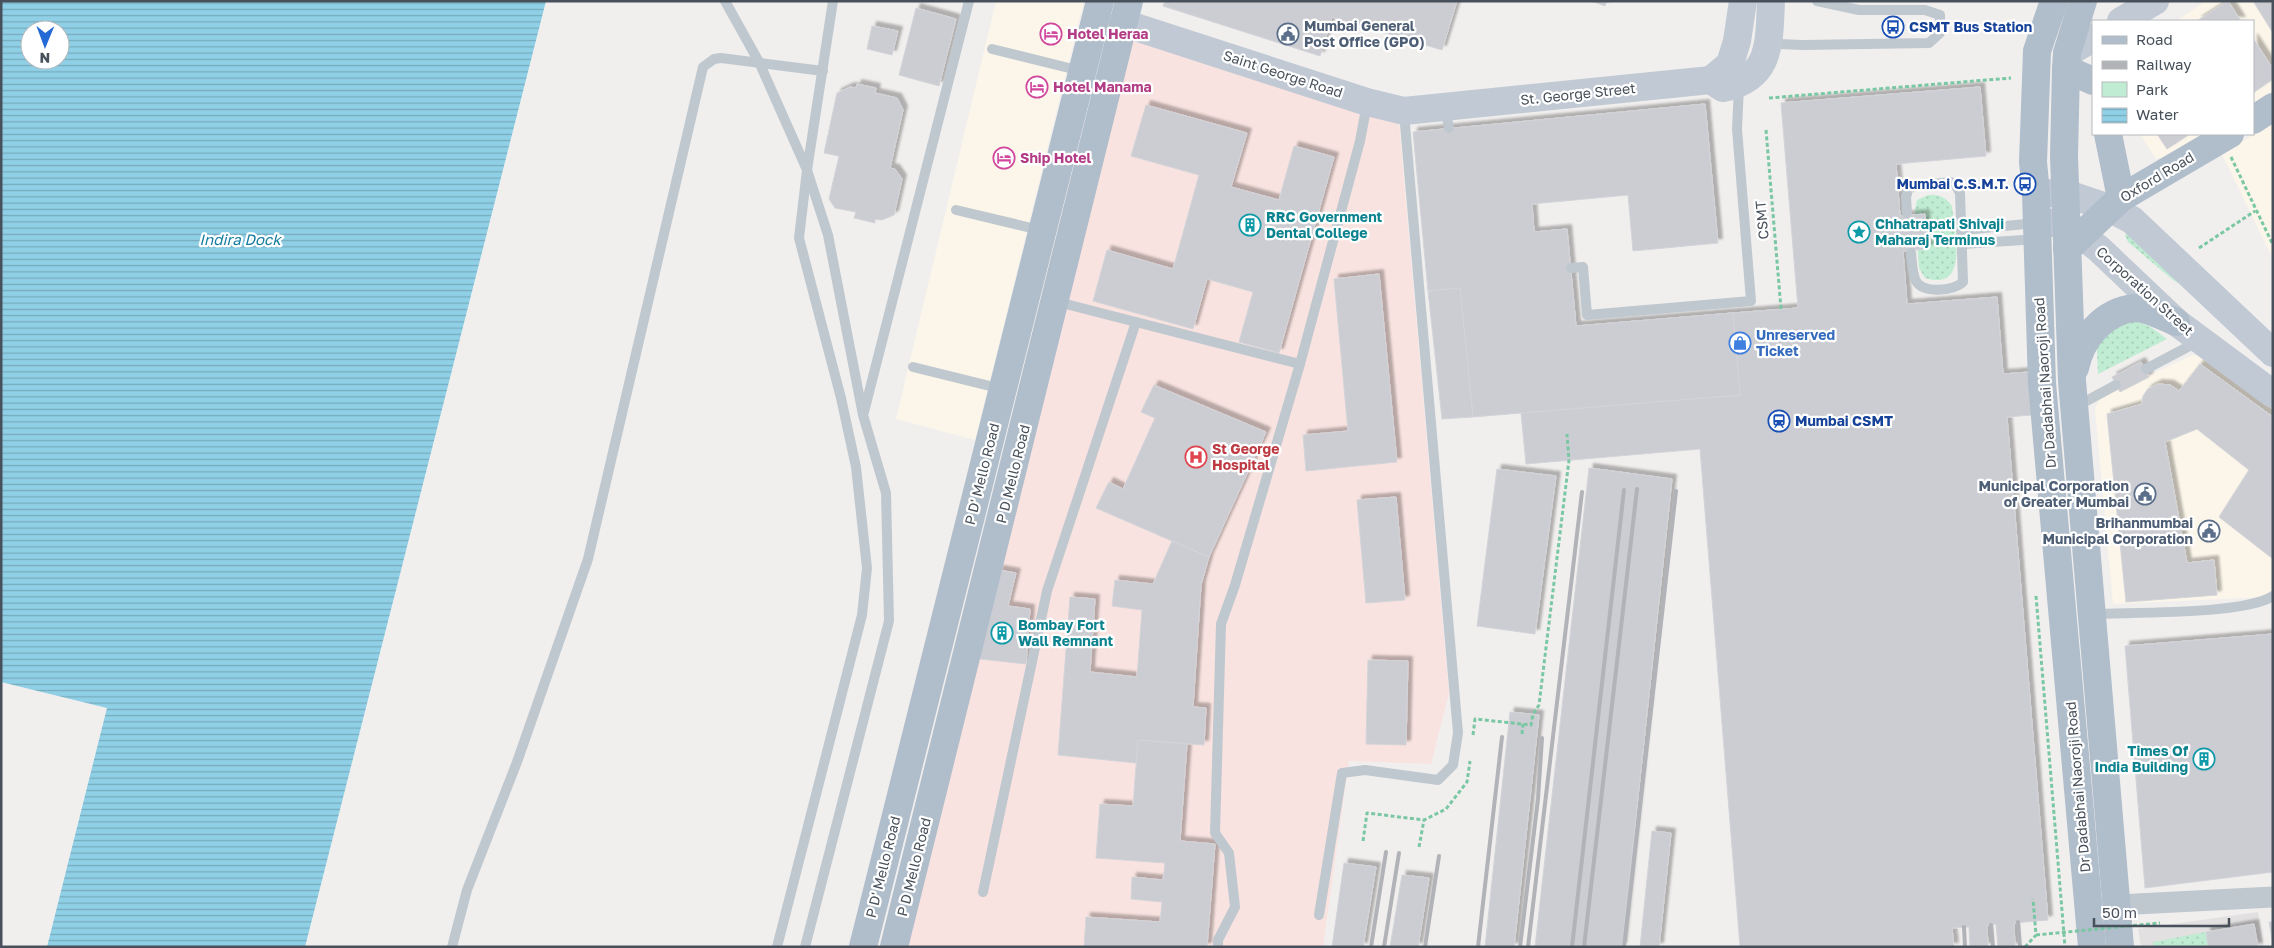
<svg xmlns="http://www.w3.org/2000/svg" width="2274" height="948" font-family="'Golos Text',sans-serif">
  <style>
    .commercial { fill: #fbf6e9 }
    .education { fill: #e2e0e0 }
    .medical { fill: #f9e3e0 }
    .green { fill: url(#green-dots) }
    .water { fill: url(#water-rules); fill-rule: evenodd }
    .building { fill: #cccdd3; stroke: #d3d4d9; filter: url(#shadow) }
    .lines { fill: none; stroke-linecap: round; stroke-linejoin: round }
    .path { stroke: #7ac7a4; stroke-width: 3; stroke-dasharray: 4 2.5; stroke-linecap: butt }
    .lane { stroke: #c0c8cf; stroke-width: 10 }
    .street { stroke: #c0c8cf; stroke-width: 21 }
    .secondary { stroke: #c0c9d4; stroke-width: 28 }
    .primary { stroke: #b0bdcb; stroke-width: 28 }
    .rail { stroke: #b1b3b8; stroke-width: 4 }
    .path-bridge { stroke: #7ac7a4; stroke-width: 3; stroke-dasharray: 4 2.5; stroke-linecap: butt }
    .labels { text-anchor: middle; stroke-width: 4.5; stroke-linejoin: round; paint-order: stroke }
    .service-label { font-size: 14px; font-weight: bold; fill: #4e5e75; stroke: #fff; text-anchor: end }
    .transit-label { font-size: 14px; font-weight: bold; fill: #164399; stroke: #fff; text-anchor: start }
    .hotel-label { font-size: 14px; font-weight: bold; fill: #b23c85; stroke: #fff; text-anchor: start }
    .street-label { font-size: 14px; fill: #48515b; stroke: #fff }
    .culture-label { font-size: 14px; font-weight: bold; fill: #0d838f; stroke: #fff; text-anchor: start }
    .shop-label { font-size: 14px; font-weight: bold; fill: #366cbe; stroke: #fff; text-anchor: start }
    .health-label { font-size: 14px; font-weight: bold; fill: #be3a42; stroke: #fff; text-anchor: start }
    .water-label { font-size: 15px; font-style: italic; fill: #167da0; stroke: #fff }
  </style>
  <defs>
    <pattern id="green-dots" width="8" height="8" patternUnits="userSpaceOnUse" patternTransform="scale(1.25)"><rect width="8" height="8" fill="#bfecd2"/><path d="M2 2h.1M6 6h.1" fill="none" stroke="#a6ccb7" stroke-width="1.8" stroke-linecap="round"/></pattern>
    <pattern id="water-rules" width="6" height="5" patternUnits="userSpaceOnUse" patternTransform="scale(1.25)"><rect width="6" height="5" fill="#8fd0e6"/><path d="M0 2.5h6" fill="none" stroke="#77abbd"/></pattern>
    <filter id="shadow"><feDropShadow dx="4.5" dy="-4.5" stdDeviation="1" flood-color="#0004"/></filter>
  </defs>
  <rect width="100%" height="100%" fill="#f1efee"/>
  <!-- commercial -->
  <g class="commercial">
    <polygon points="996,1 1084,1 975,440 896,419"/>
    <polygon points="2206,1 2273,1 2273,91 2253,104 2253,21 2176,21"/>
    <polygon points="2273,123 2273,259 2222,154"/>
    <polygon points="2140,134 2204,134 2168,156 2156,159"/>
    <polygon points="2193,355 2211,358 2273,405 2273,588 2267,597 2113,604 2095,409 2100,398"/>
  </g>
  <!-- education -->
  <polygon class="education" points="2258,912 2264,947 2141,947 2138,929"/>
  <!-- medical -->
  <polygon class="medical" points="1127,39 1399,123 1449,693 1431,764 1349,761 1323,947 906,947"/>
  <!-- green -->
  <g class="green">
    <path d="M 1928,195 C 1939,195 1945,196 1952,206 C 1954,232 1970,292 1925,278 L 1919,268 L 1915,209 L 1917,200 Z"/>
    <polygon points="2127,232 2202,297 2173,280 2128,242 2125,236"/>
    <polygon points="2132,320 2149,326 2167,339 2098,374 2097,349 2102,335"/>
    <polygon points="2206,932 2208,947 2154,947 2153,942"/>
  </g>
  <!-- water -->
  <path class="water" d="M 1,1 L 546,1 L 305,947 L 47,947 L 107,708 L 1,682 ZM 30,30 L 60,30 L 60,60 L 30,60 Z"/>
  <!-- building -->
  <g class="building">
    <polygon points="1165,1 1457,1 1442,50 1332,17 1320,56 1163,6"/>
    <polygon points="1591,1 1607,1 1605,6"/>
    <polygon points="2228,1 2241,21 2197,21"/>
    <polygon points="2253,1 2273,1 2273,33"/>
    <polygon points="916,8 956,19 939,86 899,75"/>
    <polygon points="872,26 898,31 892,55 867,49"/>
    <polygon points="2253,38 2273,69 2273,79 2253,93"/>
    <polygon points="857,84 876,88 875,93 897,98 903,110 890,168 895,169 902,179 894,215 882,220 875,219 875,223 854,218 856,212 835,208 829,199 839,156 824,153 837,93 850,87 856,88"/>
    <polygon points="1980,87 1986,156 1896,164 1900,216 1925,214 1928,249 1903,251 1907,304 1997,297 2003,374 2029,372 2032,415 2007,417 2048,920 2014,923 2015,947 1998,947 1996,924 1987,925 1988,947 1970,947 1969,927 1952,928 1954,947 1740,947 1700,449 1526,464 1521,413 1740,395 1733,313 1798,308 1781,103"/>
    <polygon points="1705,104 1718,243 1633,251 1628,195 1532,204 1534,232 1567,229 1576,326 1733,313 1740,395 1473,417 1460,288 1428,291 1413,132"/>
    <polygon points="1146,105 1247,133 1231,187 1279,200 1294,146 1334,157 1279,353 1239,342 1253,292 1207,279 1193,329 1093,301 1107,250 1173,269 1199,175 1131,156"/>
    <polygon points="2157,134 2190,134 2167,149"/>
    <polygon points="1379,274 1397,462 1306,471 1303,435 1348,431 1334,279"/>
    <polygon points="1460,288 1473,417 1442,419 1428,291"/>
    <polygon points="2141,362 2149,377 2120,392 2112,377"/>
    <polygon points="2200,364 2273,417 2273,559 2219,517 2249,470 2197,429 2165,442 2187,563 2214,560 2217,595 2126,602 2107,414 2142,404 2143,396 2148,389 2158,384 2170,385 2179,391"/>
    <polygon points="1154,385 1266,432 1209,557 1096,508 1109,482 1123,489 1155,418 1141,412"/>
    <polygon points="1589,468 1672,479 1622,947 1535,947"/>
    <polygon points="1497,469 1556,476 1535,634 1477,626"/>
    <polygon points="1396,497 1405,600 1366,603 1357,500"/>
    <polygon points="1172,541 1209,557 1201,585 1193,707 1206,708 1204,745 1138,740 1136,763 1058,755 1070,597 1095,599 1090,672 1137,677 1142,610 1112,606 1115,580 1153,584"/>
    <polygon points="999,570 1016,573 1008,606 1030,609 1026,664 971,658"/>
    <polygon points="2273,634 2273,872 2145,888 2125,646"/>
    <polygon points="1368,660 1408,661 1406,745 1366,744"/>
    <polygon points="1510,712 1539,715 1514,947 1485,947"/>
    <polygon points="1138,740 1187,744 1180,841 1215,844 1207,947 1084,947 1086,917 1160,922 1162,902 1131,899 1132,877 1163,880 1165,863 1096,858 1100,804 1133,806"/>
    <polygon points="1652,831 1671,833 1659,947 1640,947"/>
    <polygon points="1344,863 1376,867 1363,947 1332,947"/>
    <polygon points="1402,875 1429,878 1418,947 1390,947"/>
    <polygon points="2269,922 2273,922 2273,944"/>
    <polygon points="2254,924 2258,947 2208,947 2206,932"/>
  </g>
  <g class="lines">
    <!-- path -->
    <g class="path">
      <polyline points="1769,98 2011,78"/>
      <polyline points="1766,130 1781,309"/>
      <polyline points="2231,157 2273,245"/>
      <polyline points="2199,248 2255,211"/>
      <polyline points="2036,596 2065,947"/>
      <polyline points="1522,734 1523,724"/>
      <polyline points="1473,735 1475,719 1531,725 1533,714 1539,705 1569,460 1567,434"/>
      <polyline points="1363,841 1367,813 1424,820 1446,809 1467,782 1470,761"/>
      <polyline points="1419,847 1424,820"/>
      <polyline points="2025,947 2036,935 2033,899"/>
    </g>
    <!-- lane -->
    <g class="lane">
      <polyline points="725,1 759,62 807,170 828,235 863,415 886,493 889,621 805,947"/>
      <polyline points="1771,41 1779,44 1803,45 1929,43 1940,33 1940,15 1925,10 1859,10 1817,1"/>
      <polyline points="992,49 1081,71"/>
      <polyline points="1445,108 1449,128"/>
      <polyline points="956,210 1040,230"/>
      <path d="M 1907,213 L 1906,197 L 1909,187 L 1950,182 L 1955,184 L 1960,193 L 1963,282 C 1954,291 1923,294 1916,281 C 1912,273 1912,262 1911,253"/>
      <polyline points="1963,230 2036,223"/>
      <polyline points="1963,244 2036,239"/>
      <polyline points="1571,268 1583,267 1587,315 1751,301 1737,129 1739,86"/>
      <polyline points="1054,301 1300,364"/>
      <polyline points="913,367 1002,389"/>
      <polyline points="2146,369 2197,342"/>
      <polyline points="2077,406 2116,385"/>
      <polyline points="864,412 969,1"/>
      <path d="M 2093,614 C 2132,612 2244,615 2273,596"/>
      <polyline points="983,892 1047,591 1136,322"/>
      <polyline points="1319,915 1342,773 1365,770 1438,780 1453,765 1458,733 1404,113"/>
      <polyline points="452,947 467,890 517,762 588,559 703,67 714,59 721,58 823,71"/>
      <polyline points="777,947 862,615 867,568 856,467 841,398 799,238 807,170 833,1"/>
      <polyline points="1218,947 1218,940 1235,907 1229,853 1215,833 1221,624 1235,585 1300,364 1360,141 1367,104"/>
    </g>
    <!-- street -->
    <polyline class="street" points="2117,905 2273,897"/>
    <!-- secondary -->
    <g class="secondary">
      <polyline points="2121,21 2155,1"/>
      <polyline points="1123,23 1367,102 1404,111 1711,80"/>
      <polyline points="2067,53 2093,38"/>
      <path d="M 1711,80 L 1723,88 C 1772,78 1769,42 1771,1"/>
      <polyline points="1711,80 1730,64 1737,41 1743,1"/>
      <polyline points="2036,193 2065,193 2109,208 2132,220 2273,353"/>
      <polyline points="2037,223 2066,223 2099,249 2176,322 2273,394"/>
    </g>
    <!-- primary -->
    <g class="primary">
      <polyline points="2054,1 2037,51 2033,162 2036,193 2042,383 2092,947"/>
      <polyline points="2083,1 2067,53 2066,69 2064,156 2072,381 2120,947"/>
      <polyline points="2066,69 2093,81"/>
      <polyline points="2253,120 2273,107"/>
      <polyline points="2108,134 2121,198"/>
      <polyline points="2067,249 2121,198 2230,134"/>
      <path d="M 2075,368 C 2081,339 2103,311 2135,308 C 2147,308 2164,317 2176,322"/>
      <path d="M 863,947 C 942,632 1019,316 1100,1"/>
      <polyline points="894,947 1129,1"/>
    </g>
    <!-- rail -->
    <g class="rail">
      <polyline points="2018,922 2020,947"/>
      <polyline points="1991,925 1993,947"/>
      <polyline points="1964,927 1965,947"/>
      <polyline points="1371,947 1386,852"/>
      <polyline points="1384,947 1399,853"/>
      <polyline points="1425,947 1439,856"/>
      <polyline points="1478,947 1502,737"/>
      <polyline points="1520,947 1538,799 1542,738"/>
      <polyline points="1528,947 1582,492"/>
      <polyline points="1572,947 1624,490"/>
      <polyline points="1584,947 1637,489"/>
      <polyline points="1624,947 1676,491"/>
    </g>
    <!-- path-bridge -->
    <polyline class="path-bridge" points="2036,935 2160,923"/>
  </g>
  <!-- icons -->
  <defs>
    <g id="bus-ring" transform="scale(1.125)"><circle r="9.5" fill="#fff" stroke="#1a4fb4" stroke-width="1.5"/><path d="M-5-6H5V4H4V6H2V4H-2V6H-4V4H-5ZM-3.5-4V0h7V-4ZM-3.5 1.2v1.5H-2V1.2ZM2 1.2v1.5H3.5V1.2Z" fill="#1a4fb4"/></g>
    <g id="hotel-ring" transform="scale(1.125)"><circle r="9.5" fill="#fff" stroke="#d1479c" stroke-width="1.5"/><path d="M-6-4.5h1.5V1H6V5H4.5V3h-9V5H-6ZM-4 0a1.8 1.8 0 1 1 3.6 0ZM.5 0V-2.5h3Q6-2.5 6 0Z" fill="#d1479c"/></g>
    <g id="civic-ring" transform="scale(1.125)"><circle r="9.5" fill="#fff" stroke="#5c6f8a" stroke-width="1.5"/><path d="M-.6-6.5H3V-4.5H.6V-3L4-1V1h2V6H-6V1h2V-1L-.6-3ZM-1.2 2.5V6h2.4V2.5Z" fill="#5c6f8a"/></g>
    <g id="building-ring" transform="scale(1.125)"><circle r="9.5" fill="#fff" stroke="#0f9aa8" stroke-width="1.5"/><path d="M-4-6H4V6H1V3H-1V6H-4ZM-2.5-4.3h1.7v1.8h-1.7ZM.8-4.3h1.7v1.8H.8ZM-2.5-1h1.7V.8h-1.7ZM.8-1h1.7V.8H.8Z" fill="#0f9aa8"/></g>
    <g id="sight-ring" transform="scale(1.125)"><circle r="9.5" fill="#fff" stroke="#0f9aa8" stroke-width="1.5"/><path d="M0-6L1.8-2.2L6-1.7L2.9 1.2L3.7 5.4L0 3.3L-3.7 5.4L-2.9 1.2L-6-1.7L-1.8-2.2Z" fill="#0f9aa8"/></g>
    <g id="shop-ring" transform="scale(1.125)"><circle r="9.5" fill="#fff" stroke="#3f7fe0" stroke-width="1.5"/><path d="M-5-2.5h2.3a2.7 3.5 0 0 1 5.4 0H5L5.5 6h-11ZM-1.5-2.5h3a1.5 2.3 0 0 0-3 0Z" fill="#3f7fe0"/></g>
    <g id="station-ring" transform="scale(1.125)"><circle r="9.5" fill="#fff" stroke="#1a4fb4" stroke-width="1.5"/><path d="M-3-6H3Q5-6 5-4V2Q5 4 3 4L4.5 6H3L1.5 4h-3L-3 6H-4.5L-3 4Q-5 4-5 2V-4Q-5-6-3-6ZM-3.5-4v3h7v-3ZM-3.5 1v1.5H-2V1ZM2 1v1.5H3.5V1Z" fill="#1a4fb4"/></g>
    <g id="hospital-ring" transform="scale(1.125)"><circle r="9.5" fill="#fff" stroke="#e0444e" stroke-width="1.5"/><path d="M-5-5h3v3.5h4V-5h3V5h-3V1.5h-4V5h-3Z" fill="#e0444e"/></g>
  </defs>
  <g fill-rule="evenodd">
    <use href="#bus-ring" x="1893" y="27"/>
    <use href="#hotel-ring" x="1051" y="34"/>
    <use href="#civic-ring" x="1288" y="34"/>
    <use href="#hotel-ring" x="1037" y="87"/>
    <use href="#hotel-ring" x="1004" y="158"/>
    <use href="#bus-ring" x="2025" y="184"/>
    <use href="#building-ring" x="1250" y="225"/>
    <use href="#sight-ring" x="1859" y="232"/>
    <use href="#shop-ring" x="1740" y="343"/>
    <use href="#station-ring" x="1779" y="421"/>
    <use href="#hospital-ring" x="1196" y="457"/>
    <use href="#civic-ring" x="2145" y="494"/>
    <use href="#civic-ring" x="2209" y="531"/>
    <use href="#building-ring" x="1002" y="633"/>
    <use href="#building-ring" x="2204" y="759"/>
  </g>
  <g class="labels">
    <!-- service labels -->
    <g class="service-label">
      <text x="1304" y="31" text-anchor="start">Mumbai General<tspan x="1304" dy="16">Post Office (GPO)</tspan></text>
      <text x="2129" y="491">Municipal Corporation<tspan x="2129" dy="16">of Greater Mumbai</tspan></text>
      <text x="2193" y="528">Brihanmumbai<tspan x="2193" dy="16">Municipal Corporation</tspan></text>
    </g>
    <!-- transit labels -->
    <g class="transit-label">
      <text x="1909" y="32">CSMT Bus Station</text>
      <text x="2009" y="189" text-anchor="end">Mumbai C.S.M.T.</text>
      <text x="1795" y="426">Mumbai CSMT</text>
    </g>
    <!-- hotel labels -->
    <g class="hotel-label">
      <text x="1067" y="39">Hotel Heraa</text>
      <text x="1053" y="92">Hotel Manama</text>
      <text x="1020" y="163">Ship Hotel</text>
    </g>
    <!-- street labels -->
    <g class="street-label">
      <text transform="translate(1283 74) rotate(18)" y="5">Saint George Road</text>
      <text transform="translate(1578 94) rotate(-6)" y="5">St. George Street</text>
      <text transform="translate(2157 177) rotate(-31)" y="5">Oxford Road</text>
      <text transform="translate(1762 220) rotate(-95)" y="5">CSMT</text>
      <text transform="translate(2145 291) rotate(42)" y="5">Corporation Street</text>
      <text transform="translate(2045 383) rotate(-94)" y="5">Dr Dadabhai Naoroji Road</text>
      <text transform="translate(982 474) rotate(-76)" y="5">P D' Mello Road</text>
      <text transform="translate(1013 474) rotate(-76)" y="5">P D Mello Road</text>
      <text transform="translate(2078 787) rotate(-95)" y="5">Dr Dadabhai Naoroji Road</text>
      <text transform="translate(883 867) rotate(-76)" y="5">P D' Mello Road</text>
      <text transform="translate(914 867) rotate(-76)" y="5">P D Mello Road</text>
    </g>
    <!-- culture labels -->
    <g class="culture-label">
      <text x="1266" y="222">RRC Government<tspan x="1266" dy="16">Dental College</tspan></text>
      <text x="1875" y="229">Chhatrapati Shivaji<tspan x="1875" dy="16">Maharaj Terminus</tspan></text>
      <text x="1018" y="630">Bombay Fort<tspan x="1018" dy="16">Wall Remnant</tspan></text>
      <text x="2188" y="756" text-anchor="end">Times Of<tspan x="2188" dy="16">India Building</tspan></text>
    </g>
    <!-- shop labels -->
    <g class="shop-label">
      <text x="1756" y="340">Unreserved<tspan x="1756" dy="16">Ticket</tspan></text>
    </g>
    <!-- health labels -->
    <g class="health-label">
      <text x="1212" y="454">St George<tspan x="1212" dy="16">Hospital</tspan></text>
    </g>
    <!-- water labels -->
    <g class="water-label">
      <text x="240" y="245">Indira Dock</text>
    </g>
  </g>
  <!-- border -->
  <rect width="2274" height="948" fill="none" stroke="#48515b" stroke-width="5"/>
  <!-- legend -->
  <rect x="2092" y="20" width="162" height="115" fill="#ffffff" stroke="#b6b9bd"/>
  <rect x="2102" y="36" width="25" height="8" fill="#b0bdcb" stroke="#b6b9bd"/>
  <text x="2136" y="45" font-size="15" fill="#48515b">Road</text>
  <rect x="2102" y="61" width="25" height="8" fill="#b1b3b8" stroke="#b6b9bd"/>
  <text x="2136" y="70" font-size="15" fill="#48515b">Railway</text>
  <rect x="2102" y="82" width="25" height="15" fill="#bfecd2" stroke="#b6b9bd"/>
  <text x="2136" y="95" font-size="15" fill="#48515b">Park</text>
  <rect x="2102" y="108" width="25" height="15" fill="url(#water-rules)" stroke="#b6b9bd"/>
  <text x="2136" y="120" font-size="15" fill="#48515b">Water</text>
  <!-- north arrow -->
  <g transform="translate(45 45) rotate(181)"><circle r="24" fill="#ffffff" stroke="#b6b9bd"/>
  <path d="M0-4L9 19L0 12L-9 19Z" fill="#256ad4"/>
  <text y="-8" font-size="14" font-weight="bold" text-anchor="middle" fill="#48515b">N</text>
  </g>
  <!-- scale -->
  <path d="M2094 918v8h135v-8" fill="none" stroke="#48515b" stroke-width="2.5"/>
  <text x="2102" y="918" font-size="15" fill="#48515b" stroke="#ffffff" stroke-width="4" paint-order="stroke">50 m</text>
</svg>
